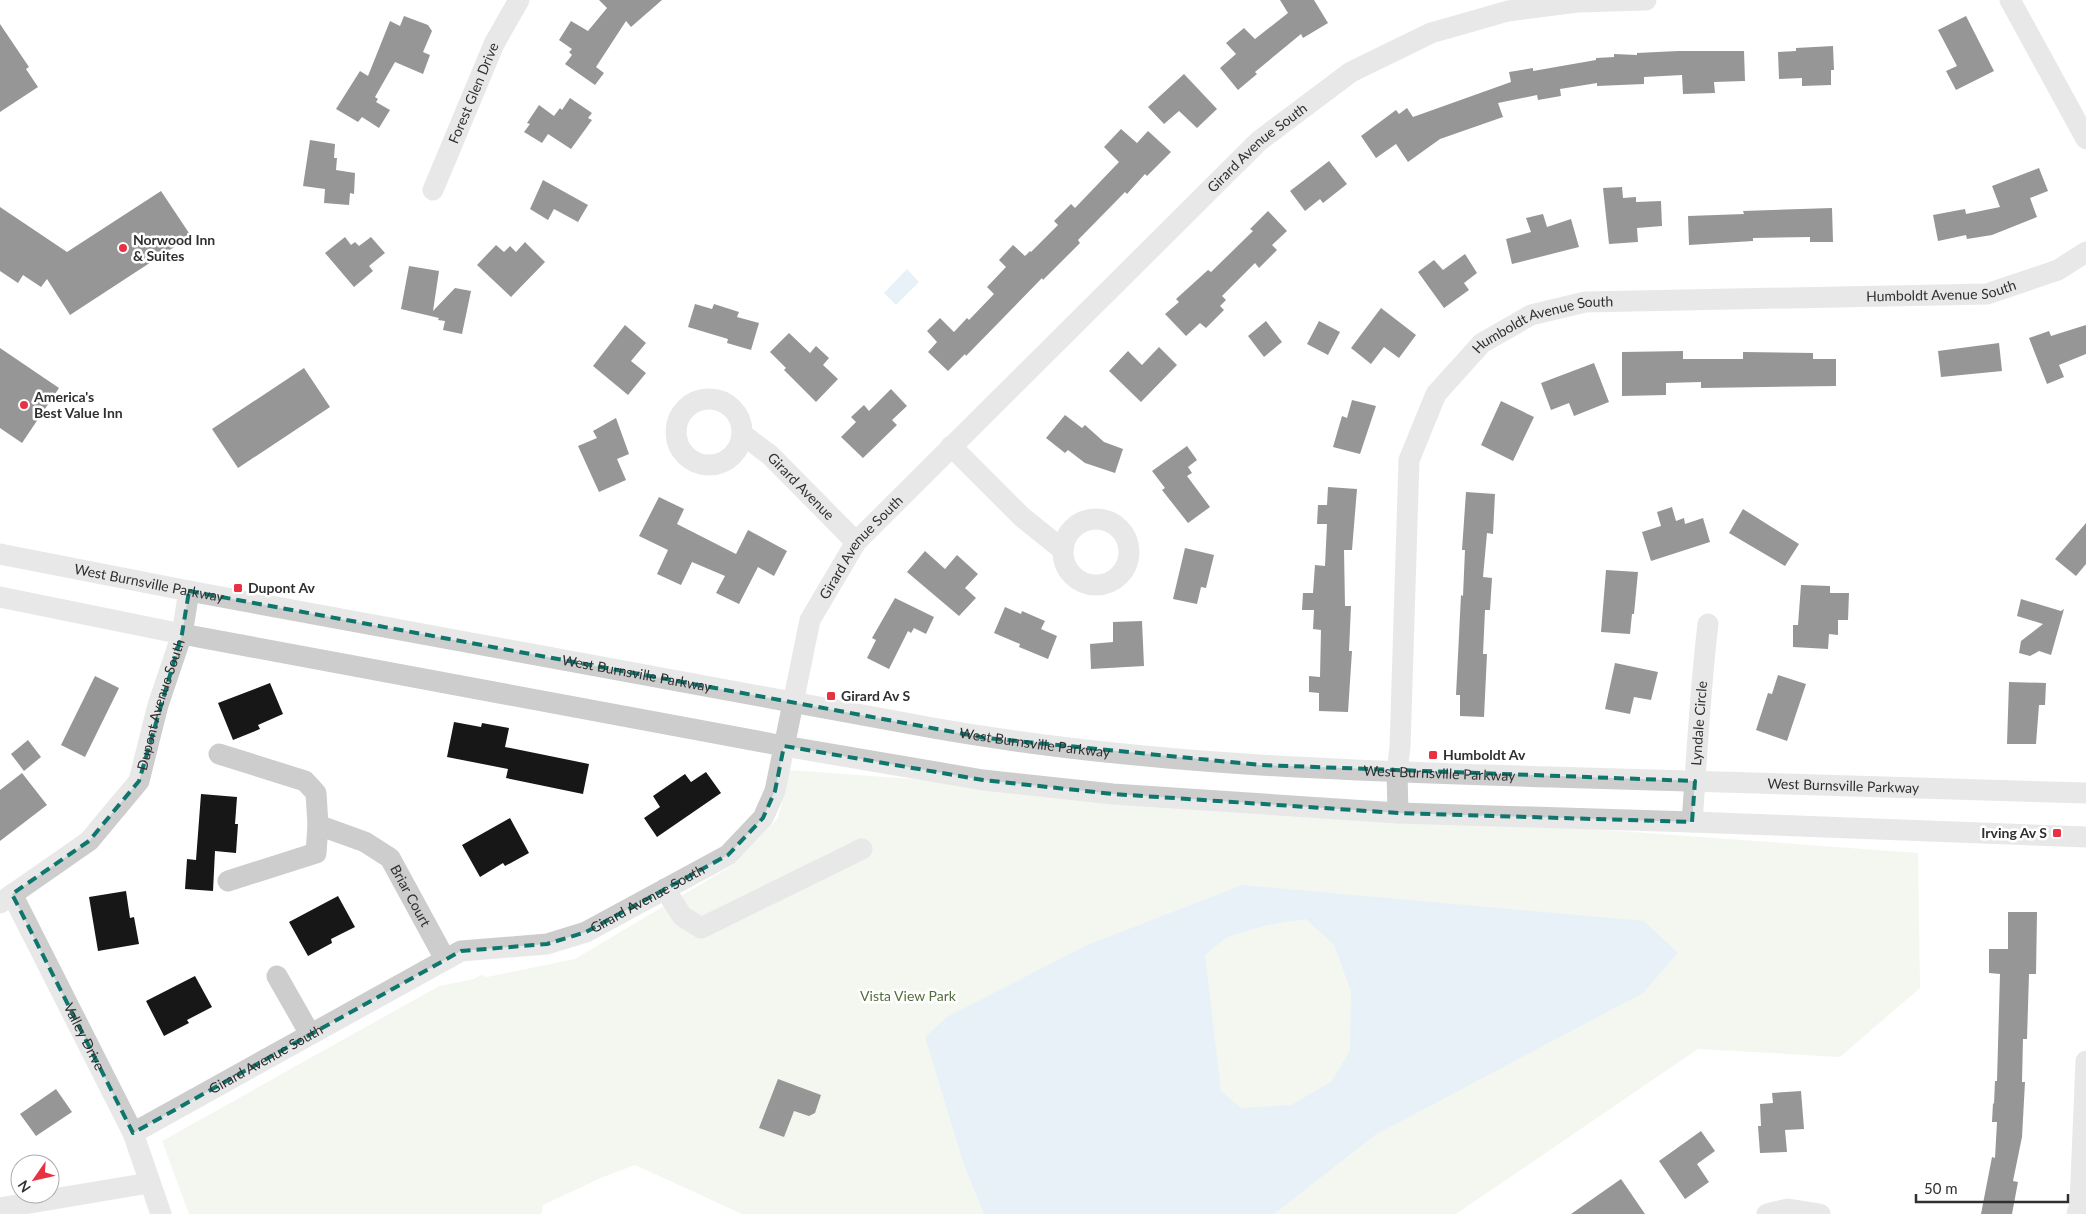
<svg xmlns="http://www.w3.org/2000/svg" width="2086" height="1214" font-family="Lato,sans-serif">
  <style>
    .green { fill: #e6edde }
    .water { fill: #cae0ed; fill-rule: evenodd }
    .building { fill: #171717 }
    .lines { fill: none; stroke-linecap: round; stroke-linejoin: round }
    .minor { stroke: #cdcdcd; stroke-width: 21 }
    .marked { fill: none; stroke: #0f766e; stroke-width: 4; stroke-dasharray: 10 6; stroke-linejoin: round }
    .poi-dot { fill: #e63242; stroke: #fff; stroke-width: 2 }
    .labels { text-anchor: middle; stroke-width: 5; stroke-linejoin: round; paint-order: stroke }
    .street-label { font-size: 14px; fill: #303030; stroke: #fff }
    .poi-label { font-size: 14px; font-weight: bold; fill: #303030; stroke: #fff; text-anchor: start }
    .park-label { font-size: 14px; fill: #536c3c; stroke: #fff }
  </style>
  <rect width="100%" height="100%" fill="#fff"/>
  <!-- green -->
  <polygon class="green" points="790,770 1918,853 1920,988 1840,1057 1698,1049 1456,1214 742,1214 635,1165 603,1177 543,1205 541,1214 189,1214 162,1141 439,986 474,979 481,975 487,977 575,959 733,865 778,818"/>
  <!-- water -->
  <g class="water">
    <polygon points="907,269 919,282 896,305 884,293"/>
    <path d="M 1242,885 L 1644,921 L 1678,953 L 1643,993 L 1375,1135 L 1274,1214 L 984,1214 L 964,1165 L 925,1037 L 947,1017 L 1085,946 ZM 1306,919 L 1334,945 L 1351,991 L 1350,1051 L 1331,1082 L 1291,1105 L 1241,1108 L 1221,1091 L 1205,955 L 1227,937 L 1267,925 Z"/>
  </g>
  <!-- building -->
  <g class="building">
    <polygon points="599,0 662,0 631,27 626,21 596,67 604,73 595,85 565,64 572,55 569,52 572,49 559,40 571,21 588,31 607,8"/>
    <polygon points="1280,0 1314,0 1328,23 1303,38 1301,34 1255,72 1257,74 1238,90 1220,68 1236,54 1226,43 1244,28 1255,39 1288,13"/>
    <polygon points="404,16 428,25 432,31 423,52 430,55 423,74 395,62 375,97 378,99 376,102 390,110 379,128 362,117 358,122 336,109 360,71 368,76 390,21 400,26"/>
    <polygon points="1966,16 1994,71 1956,90 1946,71 1957,66 1938,30"/>
    <polygon points="0,24 29,67 26,69 38,87 0,112"/>
    <polygon points="1833,46 1834,70 1831,70 1831,85 1802,86 1802,78 1779,79 1778,52 1796,51 1796,48"/>
    <polygon points="1678,51 1744,51 1745,81 1714,82 1715,93 1683,94 1682,75 1644,77 1644,84 1597,86 1597,83 1560,89 1561,96 1538,100 1537,95 1498,103 1503,117 1440,139 1408,162 1396,144 1376,158 1361,136 1396,110 1399,114 1407,108 1413,117 1511,82 1509,72 1533,68 1533,71 1596,60 1596,58 1614,57 1614,54 1637,55 1637,53"/>
    <polygon points="1184,74 1217,109 1197,128 1179,111 1164,124 1148,107"/>
    <polygon points="570,98 592,113 588,118 592,120 571,149 548,134 542,143 524,132 530,124 527,123 539,105 554,116 560,108 562,110"/>
    <polygon points="1121,129 1137,143 1148,131 1171,152 1147,176 1145,174 1127,194 1125,192 1078,240 1080,243 1043,280 1042,278 966,356 965,354 948,371 928,352 937,342 927,331 940,318 954,332 967,318 969,320 994,294 987,287 1006,267 999,260 1013,245 1025,256 1030,251 1031,252 1058,225 1054,221 1071,204 1075,208 1119,162 1104,147"/>
    <polygon points="310,140 335,144 334,158 337,158 336,170 355,173 354,194 350,193 349,205 324,203 325,189 303,186"/>
    <polygon points="1329,161 1347,184 1323,203 1320,199 1305,211 1290,191"/>
    <polygon points="2039,168 2048,191 2030,198 2037,217 1992,235 1967,239 1966,235 1938,241 1933,215 1965,209 1966,214 2000,207 1992,186"/>
    <polygon points="543,180 588,205 578,222 554,209 548,220 530,209"/>
    <polygon points="1622,187 1623,198 1636,197 1636,202 1661,201 1662,226 1637,228 1638,242 1609,244 1603,188"/>
    <polygon points="161,191 191,236 70,315 47,279 41,287 23,275 18,283 0,271 0,207 67,252"/>
    <polygon points="1832,208 1833,242 1810,242 1810,237 1753,238 1753,241 1689,245 1688,216 1744,214 1743,211"/>
    <polygon points="1268,211 1287,231 1272,245 1277,250 1259,268 1255,263 1222,296 1226,300 1220,306 1224,310 1206,328 1200,323 1186,336 1165,314 1179,302 1176,299 1208,270 1211,272 1253,231 1250,229"/>
    <polygon points="1543,214 1547,227 1571,219 1579,247 1512,264 1506,239 1531,232 1526,218"/>
    <polygon points="345,237 351,245 355,242 359,246 371,237 385,253 369,266 373,271 354,287 325,253"/>
    <polygon points="525,242 545,262 511,297 477,265 496,245 504,252 510,246 516,252"/>
    <polygon points="1465,254 1477,273 1464,283 1469,290 1444,308 1418,272 1434,260 1443,270"/>
    <polygon points="409,266 439,271 433,311 455,288 471,291 462,334 443,330 445,321 438,320 439,318 401,309"/>
    <polygon points="695,304 712,309 714,304 739,312 737,317 759,323 751,350 727,343 728,339 688,327"/>
    <polygon points="1381,308 1416,335 1399,358 1384,347 1371,364 1351,348"/>
    <polygon points="1266,321 1282,342 1264,357 1248,336"/>
    <polygon points="1319,321 1340,332 1328,355 1307,344"/>
    <polygon points="625,325 646,343 631,361 646,373 628,395 593,366"/>
    <polygon points="2086,325 2086,354 2059,365 2064,377 2047,384 2029,338 2049,331 2051,336"/>
    <polygon points="789,333 810,353 816,346 829,358 823,365 838,379 816,402 784,370 786,368 770,352"/>
    <polygon points="1999,343 2002,371 1941,377 1938,351"/>
    <polygon points="1159,347 1177,365 1141,402 1109,371 1128,351 1142,365"/>
    <polygon points="0,348 59,388 22,443 0,428"/>
    <polygon points="1683,351 1683,359 1743,359 1743,352 1813,353 1813,359 1836,359 1836,386 1701,388 1701,382 1666,383 1666,395 1622,396 1622,352"/>
    <polygon points="1594,363 1609,402 1574,416 1569,403 1551,410 1541,383"/>
    <polygon points="304,368 330,407 238,468 212,429"/>
    <polygon points="891,389 907,406 892,420 897,425 863,458 841,437 856,422 851,417 864,405 869,411"/>
    <polygon points="1352,400 1376,406 1360,454 1333,447 1342,416 1347,418"/>
    <polygon points="1501,401 1534,417 1513,461 1481,445"/>
    <polygon points="1065,415 1082,428 1085,425 1104,442 1123,449 1115,473 1085,463 1068,450 1065,453 1046,438"/>
    <polygon points="616,418 629,454 617,459 626,480 599,492 578,446 597,438 593,431"/>
    <polygon points="1187,446 1197,460 1188,467 1192,473 1187,476 1210,507 1188,523 1162,490 1165,488 1152,471"/>
    <polygon points="1328,487 1357,489 1352,550 1344,550 1345,606 1351,606 1349,651 1352,651 1348,712 1319,711 1319,693 1309,692 1309,676 1320,677 1321,630 1313,629 1314,610 1302,610 1303,593 1313,593 1315,565 1325,566 1327,524 1317,524 1318,505 1327,505"/>
    <polygon points="1466,492 1495,494 1493,534 1487,533 1483,577 1492,578 1490,610 1485,610 1483,654 1487,654 1484,717 1460,716 1460,695 1456,695 1461,595 1463,596 1465,550 1462,550"/>
    <polygon points="659,497 684,509 677,524 736,554 748,530 787,551 774,576 758,567 739,604 716,593 725,576 692,562 681,585 657,574 668,550 639,536"/>
    <polygon points="1672,507 1676,521 1684,518 1685,524 1703,518 1710,542 1651,561 1642,532 1661,526 1657,512"/>
    <polygon points="1743,509 1799,544 1785,566 1729,533"/>
    <polygon points="2086,523 2086,564 2076,576 2055,559"/>
    <polygon points="1185,548 1214,555 1206,588 1201,587 1197,604 1173,599"/>
    <polygon points="925,551 945,569 957,555 978,574 965,588 976,598 959,616 907,572"/>
    <polygon points="1606,570 1638,572 1634,614 1632,614 1630,634 1601,632"/>
    <polygon points="1801,585 1830,586 1830,593 1849,593 1848,620 1838,620 1838,635 1829,634 1828,649 1793,647 1793,625 1798,625"/>
    <polygon points="895,598 934,617 926,634 914,628 911,633 908,631 889,669 867,658 876,640 872,638"/>
    <polygon points="2021,599 2061,611 2064,609 2051,655 2039,651 2030,656 2019,653 2021,641 2043,624 2017,616"/>
    <polygon points="1005,607 1021,614 1022,611 1045,621 1041,629 1057,636 1048,659 1019,647 1020,644 994,633"/>
    <polygon points="1142,621 1144,666 1091,669 1090,644 1113,642 1113,622"/>
    <polygon points="1615,663 1658,672 1651,700 1634,697 1630,714 1605,709"/>
    <polygon points="1778,675 1806,684 1787,741 1756,730 1768,693 1772,694"/>
    <polygon points="95,676 119,688 85,757 61,745"/>
    <polygon points="2009,682 2046,683 2045,705 2039,705 2036,744 2007,744"/>
    <polygon points="270,683 283,714 258,725 260,729 233,740 218,703"/>
    <polygon points="454,722 481,727 482,723 509,728 505,747 589,764 583,794 506,778 508,769 447,757"/>
    <polygon points="28,740 41,757 24,771 11,754"/>
    <polygon points="706,772 721,793 657,837 644,818 660,807 653,796 685,774 691,782"/>
    <polygon points="22,773 47,805 0,841 0,790"/>
    <polygon points="201,794 237,797 235,824 238,824 236,853 215,851 213,891 185,889 187,859 196,860"/>
    <polygon points="510,818 529,853 505,866 503,863 480,877 462,845"/>
    <polygon points="126,891 130,918 134,917 139,944 98,951 89,897"/>
    <polygon points="338,896 355,927 331,939 332,943 308,956 289,922"/>
    <polygon points="2008,912 2037,912 2036,974 2029,974 2027,1039 2023,1039 2022,1082 2025,1082 2022,1137 2013,1181 2018,1182 2012,1214 1981,1214 1992,1157 1995,1158 1997,1122 1992,1122 1993,1103 1994,1104 1995,1081 1997,1081 2000,974 1989,973 1989,949 2008,949"/>
    <polygon points="195,976 212,1007 187,1020 189,1023 164,1036 146,1001"/>
    <polygon points="778,1079 821,1095 815,1113 809,1116 794,1111 784,1137 759,1128"/>
    <polygon points="56,1089 72,1112 36,1136 20,1114"/>
    <polygon points="1801,1091 1804,1129 1785,1130 1787,1152 1760,1153 1758,1126 1761,1126 1760,1104 1773,1103 1772,1093"/>
    <polygon points="1701,1131 1715,1151 1697,1164 1709,1182 1685,1199 1659,1161"/>
    <polygon points="1621,1179 1645,1214 1571,1214"/>
  </g>
  <g class="lines">
    <!-- minor -->
    <g class="minor">
      <polyline points="2010,0 2086,139"/>
      <path id="s1" d="M 433,190 L 494,44 L 519,0"/>
      <circle cx="709" cy="432" r="33"/>
      <path id="s2" d="M 742,434 L 770,455 L 856,542"/>
      <polyline points="951,446 1022,517 1063,550"/>
      <circle cx="1096" cy="552" r="33"/>
      <path id="s3" d="M 0,554 L 189,591 L 933,728 C 1137,764 1345,771 1552,777 C 1730,782 1908,788 2086,793"/>
      <polyline points="0,597 182,634 784,746 983,780 1113,794 1398,813 1692,822 2086,837"/>
      <path id="s4" d="M 219,754 L 305,781 L 316,793 L 318,825 L 365,842 L 390,858 L 445,959"/>
      <path id="s5" d="M 1398,813 L 1397,772 L 1400,747 L 1409,460 L 1436,394 L 1482,343 L 1531,315 L 1585,302 L 1987,294 L 2058,270 L 2086,252"/>
      <path id="s6" d="M 1692,822 C 1697,756 1700,690 1708,624"/>
      <polyline points="228,881 316,853 318,825"/>
      <polyline points="665,889 682,916 701,928 862,849"/>
      <path id="s7" d="M 12,894 L 133,1133 L 161,1214"/>
      <path id="s8" d="M 0,903 L 89,841 L 139,781 L 158,705 L 182,634 L 189,591"/>
      <polyline points="277,976 310,1034"/>
      <path id="s9" d="M 133,1133 L 461,951 L 547,944 L 586,932 L 728,855 L 763,818 L 775,791 L 810,620 L 856,542 L 1259,141 L 1351,72 L 1431,33 L 1508,11 L 1577,2 L 1646,0"/>
      <polyline points="0,1208 149,1183"/>
      <polyline points="1767,1214 1788,1209 1820,1214"/>
      <polyline points="2077,1214 2080,1204 2086,1061"/>
    </g>
  </g>
  <!-- marked area -->
  <path d="M0 0H2086V1214H0ZM 189,591 L 986,738 L 1261,765 L 1695,781 L 1692,822 L 1398,813 L 1113,794 L 983,780 L 784,746 L 775,791 L 763,818 L 728,855 L 586,932 L 547,944 L 461,951 L 133,1133 L 12,894 L 89,841 L 139,781 L 182,634 Z" fill="#fff" fill-opacity=".55" fill-rule="evenodd"/>
  <path class="marked" d="M 189,591 L 986,738 L 1261,765 L 1695,781 L 1692,822 L 1398,813 L 1113,794 L 983,780 L 784,746 L 775,791 L 763,818 L 728,855 L 586,932 L 547,944 L 461,951 L 133,1133 L 12,894 L 89,841 L 139,781 L 182,634 Z"/>
  <!-- markers -->
  <g class="poi-dot">
    <circle cx="123" cy="248" r="5"/>
    <circle cx="24" cy="405" r="5"/>
    <rect x="233" y="583" width="10" height="10" rx="2.5"/>
    <rect x="826" y="691" width="10" height="10" rx="2.5"/>
    <rect x="1428" y="750" width="10" height="10" rx="2.5"/>
    <rect x="2052" y="828" width="10" height="10" rx="2.5"/>
  </g>
  <g class="labels">
    <!-- street labels -->
    <g class="street-label">
      <text dy="5" stroke="none"><textPath href="#s1" startOffset="105">Forest Glen Drive</textPath></text>
      <text dy="5" stroke="none"><textPath href="#s9" startOffset="1572">Girard Avenue South</textPath></text>
      <text dy="5" stroke="none"><textPath href="#s5" startOffset="962">Humboldt Avenue South</textPath></text>
      <text dy="5" stroke="none"><textPath href="#s5" startOffset="558">Humboldt Avenue South</textPath></text>
      <text dy="5" stroke="none"><textPath href="#s2" startOffset="79">Girard Avenue</textPath></text>
      <text dy="5" stroke="none"><textPath href="#s9" startOffset="1008">Girard Avenue South</textPath></text>
      <text dy="5" stroke="none"><textPath href="#s3" startOffset="152">West Burnsville Parkway</textPath></text>
      <text dy="5" stroke="none"><textPath href="#s3" startOffset="648">West Burnsville Parkway</textPath></text>
      <text dy="5" stroke="none"><textPath href="#s8" startOffset="266">Dupont Avenue South</textPath></text>
      <text dy="5" stroke="none"><textPath href="#s6" startOffset="99">Lyndale Circle</textPath></text>
      <text dy="5" stroke="none"><textPath href="#s3" startOffset="1052">West Burnsville Parkway</textPath></text>
      <text dy="5" stroke="none"><textPath href="#s3" startOffset="1458">West Burnsville Parkway</textPath></text>
      <text dy="5" stroke="none"><textPath href="#s3" startOffset="1862">West Burnsville Parkway</textPath></text>
      <text dy="5" stroke="none"><textPath href="#s4" startOffset="261">Briar Court</textPath></text>
      <text dy="5" stroke="none"><textPath href="#s9" startOffset="572">Girard Avenue South</textPath></text>
      <text dy="5" stroke="none"><textPath href="#s7" startOffset="160">Valley Drive</textPath></text>
      <text dy="5" stroke="none"><textPath href="#s9" startOffset="152">Girard Avenue South</textPath></text>
    </g>
    <!-- poi labels -->
    <g class="poi-label">
      <text x="133" y="245">Norwood Inn<tspan x="133" dy="16">&amp; Suites</tspan></text>
      <text x="34" y="402">America's<tspan x="34" dy="16">Best Value Inn</tspan></text>
      <text x="248" y="593">Dupont Av</text>
      <text x="841" y="701">Girard Av S</text>
      <text x="1443" y="760">Humboldt Av</text>
      <text x="2047" y="838" text-anchor="end">Irving Av S</text>
    </g>
    <!-- park labels -->
    <g class="park-label">
      <text x="908" y="1001">Vista View Park</text>
    </g>
  </g>
  <!-- north arrow -->
  <g transform="translate(35 1179) rotate(236)"><circle r="24" fill="#ffffff" stroke="#acacac"/>
  <path d="M0-4L9 19L0 12L-9 19Z" fill="#e63242"/>
  <text y="-8" font-size="14" font-weight="bold" text-anchor="middle" fill="#303030">N</text>
  </g>
  <!-- scale -->
  <path d="M1916 1194v8h152v-8" fill="none" stroke="#303030" stroke-width="2.5"/>
  <text x="1924" y="1194" font-size="15" fill="#303030" stroke="#ffffff" stroke-width="4" paint-order="stroke">50 m</text>
</svg>
